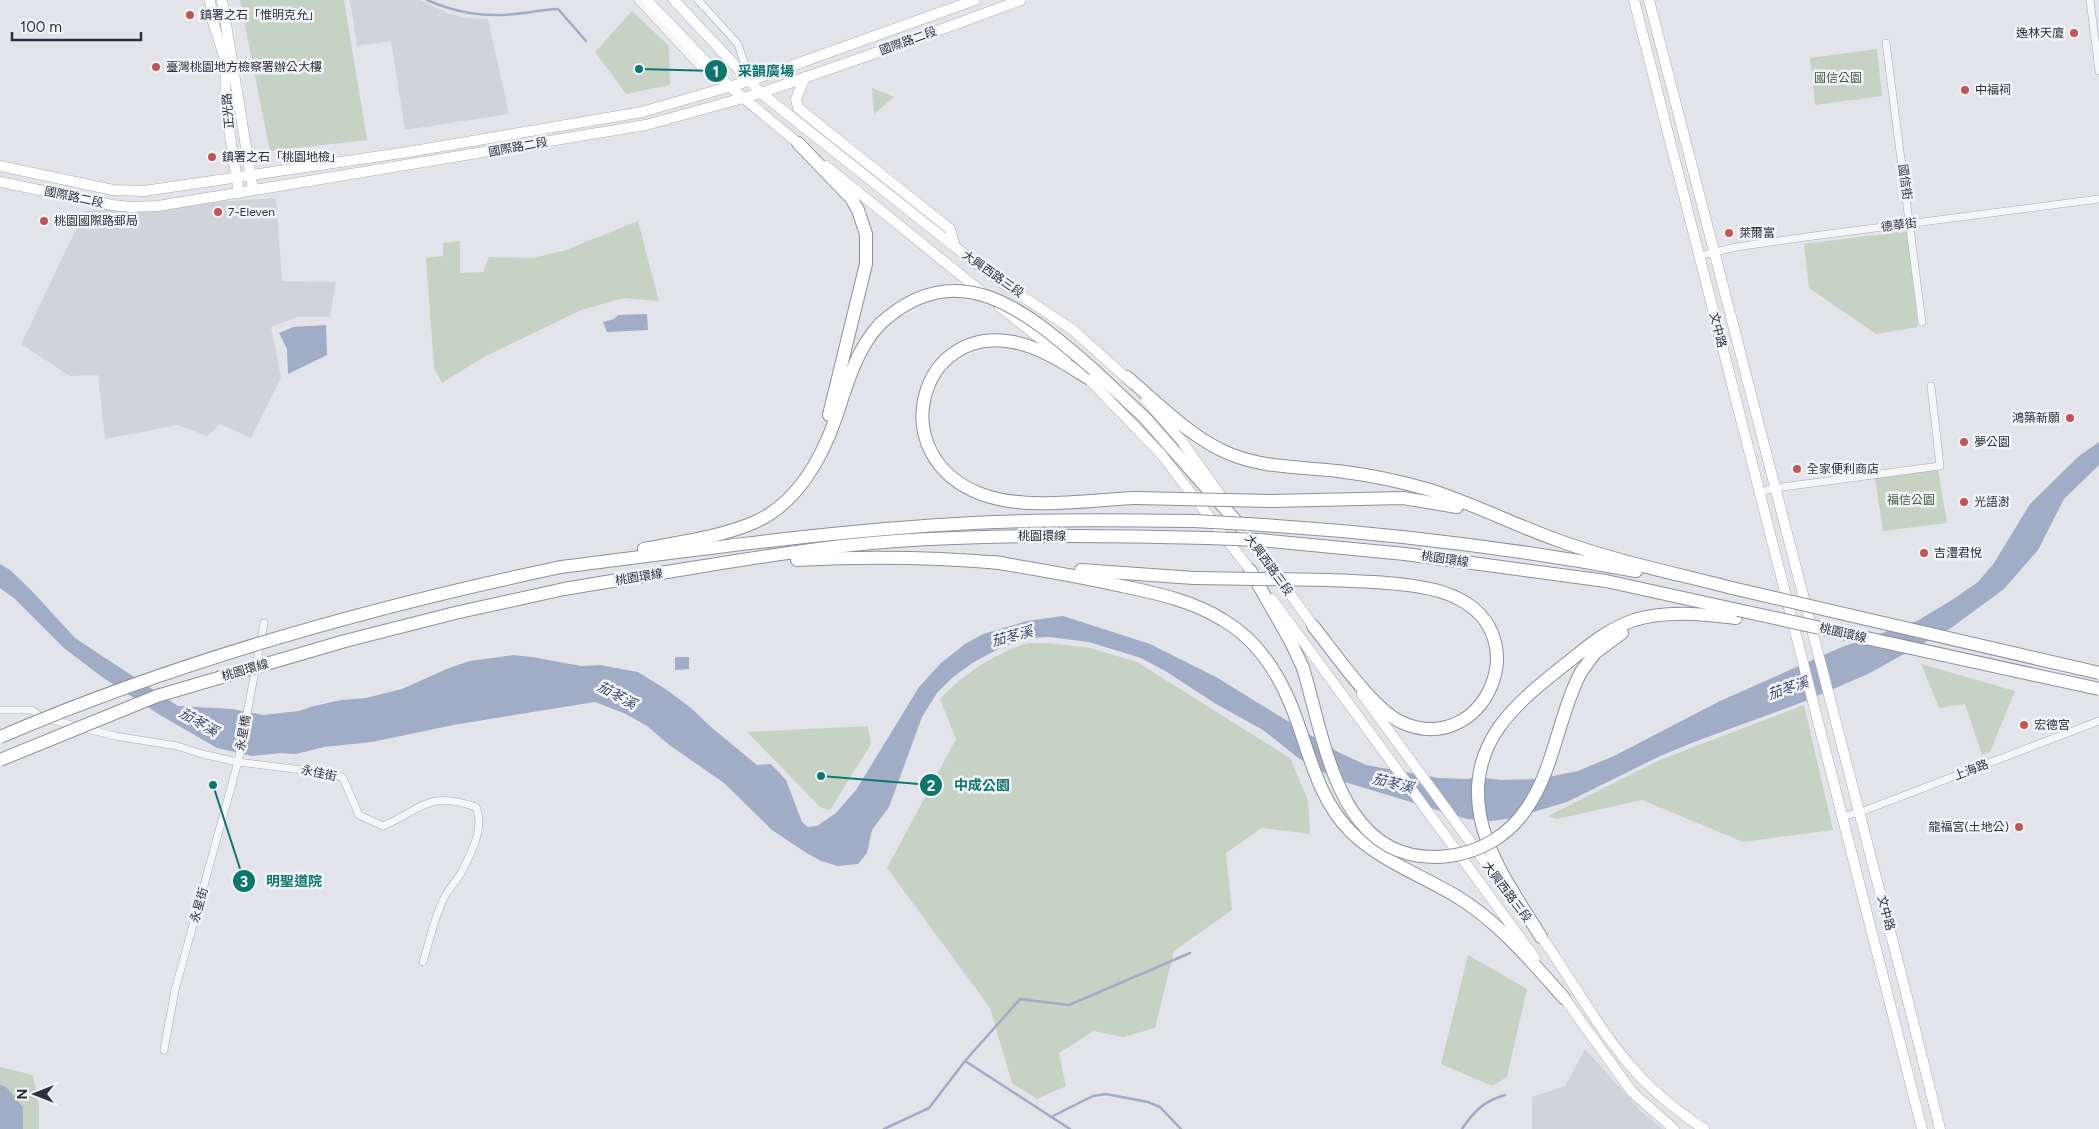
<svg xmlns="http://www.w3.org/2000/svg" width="2099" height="1129" font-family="Figtree,'Noto Sans TC',sans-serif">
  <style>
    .built { fill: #d1d3db }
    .green { fill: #c6d3c4 }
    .water { fill: #a1adc6 }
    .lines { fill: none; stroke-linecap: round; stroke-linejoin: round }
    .stream { stroke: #a1adc6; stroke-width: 2.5 }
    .street-casing { stroke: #a8aab3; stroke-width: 8 }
    .secondary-casing { stroke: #a8aab3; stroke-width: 11 }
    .highway-casing { stroke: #8b909f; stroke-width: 14 }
    .street { stroke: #f5f6f8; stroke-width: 7 }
    .secondary { stroke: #fff; stroke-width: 10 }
    .highway { stroke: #fff; stroke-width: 12 }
    .highway-bridge-casing { stroke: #8b909f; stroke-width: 14; stroke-linecap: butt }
    .highway-bridge { stroke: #fff; stroke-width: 12 }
    .poi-dot { fill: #c25454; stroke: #f2f3f7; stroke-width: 2 }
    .labels { text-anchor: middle; stroke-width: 5; stroke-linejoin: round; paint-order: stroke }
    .poi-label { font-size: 12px; fill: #2c3040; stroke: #f2f3f7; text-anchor: start }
    .street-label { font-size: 12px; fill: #2c3040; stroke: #f2f3f7 }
    .park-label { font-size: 12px; fill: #3c5a3b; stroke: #f2f3f7 }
    .water-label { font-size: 14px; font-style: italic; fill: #3a4a70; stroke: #f2f3f7 }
    .leader { fill: none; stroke: #0f766e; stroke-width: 2 }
    .callout-dot { fill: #0f766e; stroke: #f2f3f7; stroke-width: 2 }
    .mark-label { font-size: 15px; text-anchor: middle; font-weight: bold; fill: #fff }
    .callout-label { font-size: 14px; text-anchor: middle; font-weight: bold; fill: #0f766e; stroke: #f2f3f7; stroke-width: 5; stroke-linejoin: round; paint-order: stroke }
  </style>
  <rect width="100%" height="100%" fill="#e3e4e9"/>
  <!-- built -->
  <g class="built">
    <polygon points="350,0 420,0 449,14 467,18 488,19 509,114 405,130 391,41 357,46"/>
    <polygon points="276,198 282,281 336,282 330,317 298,317 271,327 281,378 251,438 220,424 207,436 178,425 105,439 98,375 70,376 21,344 85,211"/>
    <polygon points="1585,1049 1640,1110 1663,1129 1532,1129 1532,1097 1565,1086"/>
  </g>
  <!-- green -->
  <g class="green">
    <polygon points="240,0 344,0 367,140 270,151"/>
    <polygon points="632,11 669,46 670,85 626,94 595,52"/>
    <polygon points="1877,49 1882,96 1815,105 1810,58"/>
    <polygon points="872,88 894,97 874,114"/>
    <polygon points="638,221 659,301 624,298 581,310 482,358 442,383 434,368 426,258 443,256 443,243 460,241 460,273 483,272 489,257 533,258 566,250"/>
    <polygon points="1907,231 1918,327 1876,334 1809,288 1804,244"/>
    <polygon points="1938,469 1947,523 1883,531 1875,478"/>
    <path d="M 1027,643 L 1048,643 L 1091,648 L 1137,662 L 1290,758 L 1308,800 L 1310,834 L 1262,828 L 1226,853 L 1232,910 L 1174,951 L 1155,1028 L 1123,1037 L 1094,1031 L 1059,1053 L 1066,1086 L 1037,1099 L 1012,1083 L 990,1008 L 887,868 L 956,739 L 940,699 C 967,671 991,656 1027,643 Z"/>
    <polygon points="1921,664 2015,691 1990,752 1982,755 1965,704 1939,708"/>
    <polygon points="1804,705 1833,830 1743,842 1642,800 1557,819 1548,816 1662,759"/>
    <polygon points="868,726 871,744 830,810 821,808 747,732"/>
    <polygon points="1468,955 1527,989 1507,1077 1492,1086 1441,1064"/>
    <polygon points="0,1067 33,1075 39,1105 39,1129 0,1129"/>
  </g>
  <!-- water -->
  <g class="water">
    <polygon points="647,314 648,330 607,332 603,322 614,319 618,315"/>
    <polygon points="326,325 327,355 288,374 287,349 279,333 293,327"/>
    <polygon points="2099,442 2099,465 2064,499 2038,550 2004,589 1951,628 1868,674 1803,702 1694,742 1658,757 1567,802 1513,818 1491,821 1467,819 1381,793 1345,782 1316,769 1297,757 1263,730 1216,704 1167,672 1141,658 1089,642 1050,637 1027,638 1002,647 974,662 953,677 937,693 922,717 889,807 872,830 867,853 858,864 838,866 821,861 805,852 772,830 724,783 668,744 647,726 626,714 595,702 453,725 372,742 324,747 296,754 281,753 252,756 217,748 160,715 102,677 64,648 15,599 0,588 0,564 10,570 31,590 75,638 178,706 232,709 263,715 299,711 314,706 341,700 366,698 402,689 449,668 470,661 513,655 532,657 581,666 600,665 638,672 667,690 691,708 711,727 757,765 771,764 786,780 802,822 808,827 817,826 836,813 856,790 919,687 941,663 965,644 983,634 1027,621 1063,616 1150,644 1216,677 1338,752 1366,765 1439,778 1468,779 1477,777 1501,780 1538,779 1578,771 1614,756 1720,701 1842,647 1917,621 1952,600 1978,582 1994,563 2030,504 2079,456"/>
    <polygon points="675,657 689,657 689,669 675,670"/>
    <polygon points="0,1085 6,1087 23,1107 23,1129 0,1129"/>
  </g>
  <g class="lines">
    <!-- stream -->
    <g class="stream">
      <path d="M 427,0 C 457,13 482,17 515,14 C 530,13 543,9 558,9 L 586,41"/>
      <polyline points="965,1061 1020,999 1069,1005 1190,953"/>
      <polyline points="1051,1117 1093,1096 1106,1094 1148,1102 1160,1107 1181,1129"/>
      <polyline points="884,1129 929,1108 965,1061 1070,1129"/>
      <path d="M 1462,1129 C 1474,1111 1484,1101 1505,1095"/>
    </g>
    <!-- street casing -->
    <g class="street-casing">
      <g id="street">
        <polyline points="638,0 701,68 719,80"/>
        <polyline points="698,0 738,44 749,78"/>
        <polyline points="2090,0 2099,71"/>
        <polyline points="1886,43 1922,322"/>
        <polyline points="1699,256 1736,247 1821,235 2099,199"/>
        <polyline points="1759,492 1775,488 1940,466 1931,386"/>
        <path d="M 0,710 L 32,710 L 41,717 L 115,736 L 177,746 L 202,754 L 238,762 L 334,774 L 343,778 L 359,815 L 383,826 C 423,809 427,790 476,807 C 485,827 471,854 461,873 C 456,882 448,889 444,898 C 434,918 430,940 423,962"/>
        <polyline points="1842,817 1866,810 2099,721"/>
        <polyline points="164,1050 175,990 238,762 264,623"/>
      </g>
    </g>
    <!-- secondary casing -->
    <g class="secondary-casing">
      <g id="secondary">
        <polyline points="210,0 213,22 226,62 225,104 239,193"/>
        <polyline points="222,0 253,190"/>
        <polyline points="647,0 729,86 803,147"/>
        <polyline points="674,0 761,93 955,247 1004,284 1073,330 1132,383"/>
        <path d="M 1634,0 C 1730,376 1826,753 1922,1129"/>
        <polyline points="1649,0 1905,989 1940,1129"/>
        <polyline points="805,77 796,99 798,108 950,229 955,247"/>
        <polyline points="0,166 113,190 144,191 408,152 642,112 749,81 975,0"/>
        <polyline points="826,166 988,297"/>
        <polyline points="0,182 112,205 131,207 158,206 646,125 761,93 918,38 1021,0"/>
        <polyline points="999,306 1066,359"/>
        <polyline points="1083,373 1161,454 1254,575"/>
        <polyline points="1146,400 1181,440 1220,495"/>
        <polyline points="1248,536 1317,631"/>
        <polyline points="1272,599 1535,958"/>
        <polyline points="1362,694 1507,892"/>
        <path d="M 1537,931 C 1569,974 1594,1023 1629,1064 C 1650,1089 1677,1111 1704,1129"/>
        <polyline points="1560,992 1632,1092 1674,1129"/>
      </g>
    </g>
    <!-- highway casing -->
    <g class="highway-casing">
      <g id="highway">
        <polyline points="798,143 851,198 858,210 866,234 866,264 829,415"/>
        <polyline points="1094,370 1145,418 1242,528"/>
        <path d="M 1127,377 C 1159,404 1191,438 1230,454 C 1264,468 1302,467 1338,471 C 1369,475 1400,481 1430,490 C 1474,504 1515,525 1557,540 C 1614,561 1674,573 1732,588"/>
        <path d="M 1088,378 C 1064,363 1040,347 1013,342 C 918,324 883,457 981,494 C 1026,511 1088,500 1135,498"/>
        <polyline points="1271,501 1403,498 1457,507"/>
        <path d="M 1247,524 C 1378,532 1507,547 1636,571"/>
        <polyline points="1260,540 1405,554 1606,581 1738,610"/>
        <path d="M 644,549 C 680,542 721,537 755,522 C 796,504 821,460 835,420 C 847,385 855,351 880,324"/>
        <path d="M 797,560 C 866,556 933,557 1002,563"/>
        <path d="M 993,562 C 1036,569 1079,576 1122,586 C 1156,593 1193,601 1223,620 C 1256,639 1277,671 1291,705 C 1309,749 1316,797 1351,832 C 1381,861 1421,875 1456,896 C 1499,922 1531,961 1564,998"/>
        <path d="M 561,567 C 705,549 849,528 994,522 C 1060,519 1127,520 1194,521"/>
        <polyline points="1081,570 1194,578"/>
        <polyline points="1250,570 1291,642 1303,668"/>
        <path d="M 648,575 C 730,562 813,547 896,541 C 1000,534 1103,535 1207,538"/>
        <path d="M 1313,626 C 1335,653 1373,710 1403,723 C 1483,757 1538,637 1457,598 C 1426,582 1366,582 1330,580"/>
        <polyline points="1581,672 1595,653 1622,633"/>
        <path d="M 1541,937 C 1519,901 1487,857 1480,815 C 1467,742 1516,703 1567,663 C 1588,646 1608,629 1634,620 C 1666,610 1703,614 1736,618"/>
      </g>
    </g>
    <!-- street -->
    <use href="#street" class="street"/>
    <!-- secondary -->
    <use href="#secondary" class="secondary"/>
    <!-- highway -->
    <use href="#highway" class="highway"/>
    <!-- highway-bridge casing -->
    <g class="highway-bridge-casing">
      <g id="highway-bridge">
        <path d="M 880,324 C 960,250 1030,315 1094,370"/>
        <polyline points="1135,498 1271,501"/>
        <polyline points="1194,521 1247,524"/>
        <polyline points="1207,538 1260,540"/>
        <polyline points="1194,578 1330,580"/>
        <polyline points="1732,588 2099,673"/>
        <polyline points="1738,610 2099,689"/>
        <path d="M 1303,668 C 1326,744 1339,869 1449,856 C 1481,852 1509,835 1527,808 C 1555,767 1558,716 1581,672"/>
        <path d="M 0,737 C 179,660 371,607 561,567"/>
        <polyline points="0,760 157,696 345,641 455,613 564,589 648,575"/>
      </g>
    </g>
    <!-- highway-bridge -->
    <use href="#highway-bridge" class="highway-bridge"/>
  </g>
  <!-- markers -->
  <g class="poi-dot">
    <circle cx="190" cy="15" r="5"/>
    <circle cx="2074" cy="33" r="5"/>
    <circle cx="156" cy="67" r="5"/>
    <circle cx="1965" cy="90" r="5"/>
    <circle cx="212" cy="157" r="5"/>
    <circle cx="218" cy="212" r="5"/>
    <circle cx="44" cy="221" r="5"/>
    <circle cx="1729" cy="233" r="5"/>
    <circle cx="2070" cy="418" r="5"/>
    <circle cx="1964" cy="442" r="5"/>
    <circle cx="1797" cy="469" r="5"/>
    <circle cx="1964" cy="502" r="5"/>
    <circle cx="1924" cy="553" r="5"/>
    <circle cx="2024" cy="725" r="5"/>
    <circle cx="2019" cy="827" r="5"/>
  </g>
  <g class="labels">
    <!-- poi labels -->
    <g class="poi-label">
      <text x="200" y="19">鎮署之石「惟明克允」</text>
      <text x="2064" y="37" text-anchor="end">逸林天廈</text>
      <text x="166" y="71">臺灣桃園地方檢察署辦公大樓</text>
      <text x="1975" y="94">中福祠</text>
      <text x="222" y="161">鎮署之石「桃園地檢」</text>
      <text x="228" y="216">7-Eleven</text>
      <text x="54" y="225">桃園國際路郵局</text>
      <text x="1739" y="237">萊爾富</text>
      <text x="2060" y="422" text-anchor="end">鴻築新願</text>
      <text x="1974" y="446">夢公園</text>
      <text x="1807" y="473">全家便利商店</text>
      <text x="1974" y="506">光語澍</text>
      <text x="1934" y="557">吉澧君悅</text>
      <text x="2034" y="729">宏德宮</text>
      <text x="2009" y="831" text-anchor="end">龍福宮(土地公)</text>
    </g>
    <!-- street labels -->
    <g class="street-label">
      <text transform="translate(908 41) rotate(-20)" y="4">國際路二段</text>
      <text transform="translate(228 111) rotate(-95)" y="4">正光路</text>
      <text transform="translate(518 147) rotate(-10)" y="4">國際路二段</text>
      <text transform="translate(1905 182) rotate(82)" y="4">國信街</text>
      <text transform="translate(74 197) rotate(12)" y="4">國際路二段</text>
      <text transform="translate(1899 225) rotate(-7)" y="4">德華街</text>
      <text transform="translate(993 274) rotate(35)" y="4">大興西路三段</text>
      <text transform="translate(1718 330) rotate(76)" y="4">文中路</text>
      <text x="1042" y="540">桃園環線</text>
      <text transform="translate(1445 559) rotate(8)" y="4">桃園環線</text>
      <text transform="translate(1269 565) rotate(54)" y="4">大興西路三段</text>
      <text transform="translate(639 577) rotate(-9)" y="4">桃園環線</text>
      <text transform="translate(1843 633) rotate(13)" y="4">桃園環線</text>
      <text transform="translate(245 670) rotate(-16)" y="4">桃園環線</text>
      <text transform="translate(243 733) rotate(-80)" y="4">永星橋</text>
      <text transform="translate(1971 770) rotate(-21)" y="4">上海路</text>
      <text transform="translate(319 773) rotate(12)" y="4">永佳街</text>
      <text transform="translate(1507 892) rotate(53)" y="4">大興西路三段</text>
      <text transform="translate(199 905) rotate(-74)" y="4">永星街</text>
      <text transform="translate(1886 913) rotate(75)" y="4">文中路</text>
    </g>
    <!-- park labels -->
    <g class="park-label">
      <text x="1838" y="82">國信公園</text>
      <text x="1911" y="504">福信公園</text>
    </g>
    <!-- water labels -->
    <g class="water-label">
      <text transform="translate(1012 636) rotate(-15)" y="5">茄苳溪</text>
      <text transform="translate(1788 688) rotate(-19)" y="5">茄苳溪</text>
      <text transform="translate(617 695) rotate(29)" y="5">茄苳溪</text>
      <text transform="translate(199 722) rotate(30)" y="5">茄苳溪</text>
      <text transform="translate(1393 783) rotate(14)" y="5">茄苳溪</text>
    </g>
  </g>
  <!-- callouts -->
  <path class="leader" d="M639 69L716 71M821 776L931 785M213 785L244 881"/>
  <g class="callout-dot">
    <circle cx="639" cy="69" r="5"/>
    <circle cx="821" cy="776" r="5"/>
    <circle cx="213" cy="785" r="5"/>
    <circle cx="716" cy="71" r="12"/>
    <circle cx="931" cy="785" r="12"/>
    <circle cx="244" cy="881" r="12"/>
  </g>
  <g class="mark-label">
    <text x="716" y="77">1</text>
    <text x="931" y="791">2</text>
    <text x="244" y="887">3</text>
  </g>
  <g class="callout-label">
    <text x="766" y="76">采韻廣場</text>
    <text x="982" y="790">中成公園</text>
    <text x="294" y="886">明聖道院</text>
  </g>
  <!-- north arrow -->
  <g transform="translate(35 1094) rotate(270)" stroke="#f2f3f7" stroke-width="4" paint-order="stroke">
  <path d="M0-4L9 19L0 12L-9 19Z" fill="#2c3040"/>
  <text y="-8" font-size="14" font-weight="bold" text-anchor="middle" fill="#2c3040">N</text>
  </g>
  <!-- scale -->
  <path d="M12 32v8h129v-8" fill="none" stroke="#2c3040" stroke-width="2.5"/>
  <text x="20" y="32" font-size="15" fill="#2c3040" stroke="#f2f3f7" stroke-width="4" paint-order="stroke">100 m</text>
</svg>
